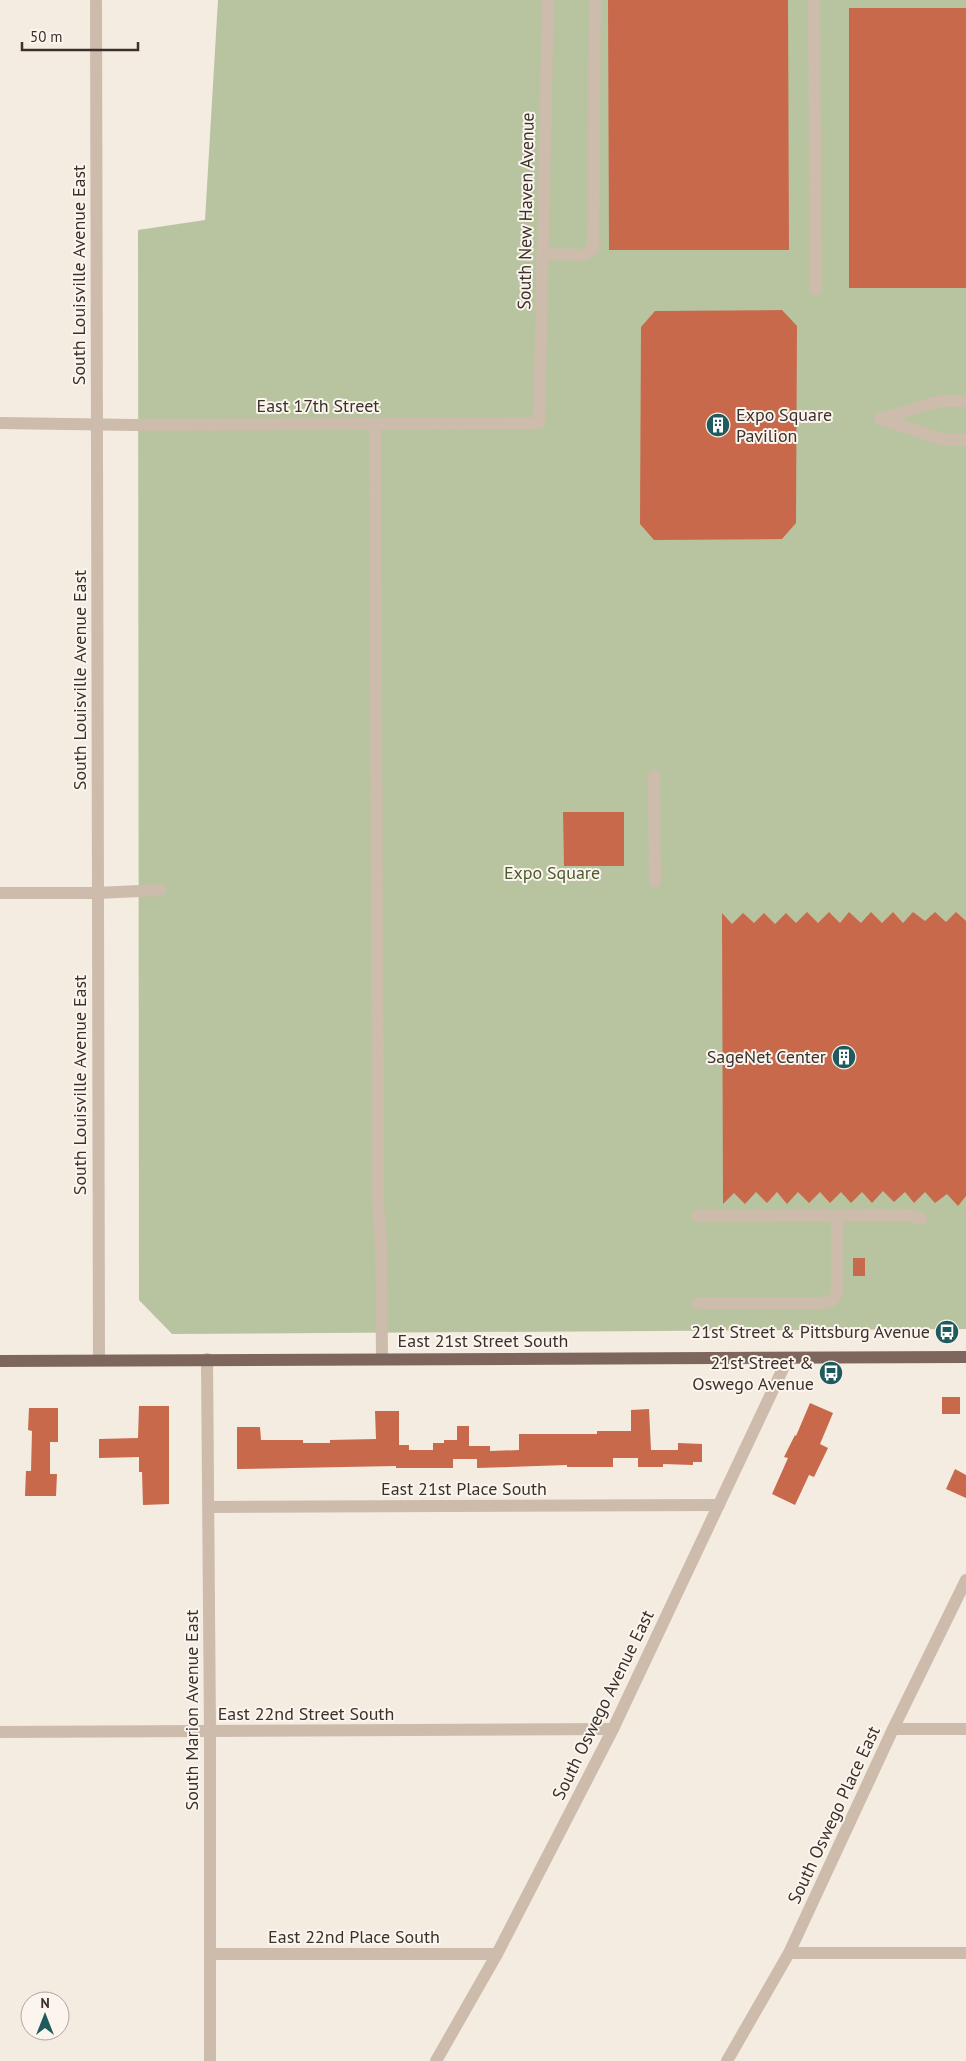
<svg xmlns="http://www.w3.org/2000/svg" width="966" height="2061" font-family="'PT Sans',sans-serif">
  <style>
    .green { fill: #b8c4a0 }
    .building { fill: #c8694b }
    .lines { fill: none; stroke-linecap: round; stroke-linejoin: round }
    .minor { stroke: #cdbbac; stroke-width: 12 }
    .major { stroke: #7d675c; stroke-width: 12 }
    .labels { text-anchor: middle; stroke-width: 4; stroke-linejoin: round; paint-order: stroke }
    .street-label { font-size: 18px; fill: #3b302b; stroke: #fbf5ee }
    .poi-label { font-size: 18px; fill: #3b302b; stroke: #fbf5ee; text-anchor: end }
    .park-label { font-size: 18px; fill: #4a5a2e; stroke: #fbf5ee }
  </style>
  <rect width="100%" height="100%" fill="#f4ebe1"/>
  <!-- green -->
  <polygon class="green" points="218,0 966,0 966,1329 172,1334 139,1300 138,230 205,220"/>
  <!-- building -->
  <g class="building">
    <polygon points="608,0 788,0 789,250 609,250"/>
    <rect x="849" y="8" width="117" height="280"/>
    <polygon points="782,310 797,326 796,523 782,539 654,540 640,524 641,327 655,311"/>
    <polygon points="563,812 624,812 624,866 564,866"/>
    <polygon points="807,912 818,923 829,912 840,923 849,912 861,923 871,912 882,923 893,912 903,923 913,912 925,921 935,912 946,922 956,912 966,921 966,1196 958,1206 947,1194 935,1203 925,1192 914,1203 905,1192 894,1202 883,1191 872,1203 862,1192 851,1203 841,1192 830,1203 820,1192 809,1203 798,1192 787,1204 777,1192 767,1203 756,1192 745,1204 734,1193 723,1204 722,913 732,924 743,913 754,923 764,913 775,924 786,913 796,923"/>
    <rect x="853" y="1258" width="12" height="18"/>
    <rect x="942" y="1397" width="18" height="17"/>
    <polygon points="810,1403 833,1413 820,1444 828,1448 814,1477 809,1475 795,1505 772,1494 788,1458 784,1457 795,1435 796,1436"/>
    <polygon points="139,1406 169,1406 169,1504 143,1505 142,1472 139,1472 139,1457 99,1458 99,1439 138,1438"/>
    <polygon points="29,1408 58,1408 58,1442 50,1442 50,1474 57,1474 56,1496 25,1496 26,1471 31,1471 32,1431 28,1430"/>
    <polygon points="649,1409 651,1450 678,1450 678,1443 702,1444 702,1462 693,1462 693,1465 663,1464 663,1467 638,1467 638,1458 613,1458 613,1467 567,1467 567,1465 477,1468 477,1459 453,1459 453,1468 396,1468 396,1466 237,1469 237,1427 260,1427 261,1440 303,1440 303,1443 330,1443 330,1440 376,1439 375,1411 399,1411 399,1445 409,1445 409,1450 433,1450 433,1443 444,1443 444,1440 457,1440 457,1426 469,1426 469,1446 490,1446 490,1451 519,1450 519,1434 597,1434 597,1431 631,1431 631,1410"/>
    <polygon points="955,1469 966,1475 966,1498 946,1489"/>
  </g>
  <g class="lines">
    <!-- minor -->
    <g class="minor">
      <polyline points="96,0 99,1360"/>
      <polyline points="814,0 816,289"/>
      <polyline points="543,254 584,255 593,249 595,0"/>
      <polyline points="880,419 945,440 966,440"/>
      <polyline points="880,419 940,401 966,401"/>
      <polyline points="0,423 135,425 539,423 548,0"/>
      <polyline points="375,423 378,1201 381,1244 382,1359"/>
      <polyline points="654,776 655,882"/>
      <polyline points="0,893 97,893 160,890"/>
      <polyline points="697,1216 910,1215 921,1219"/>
      <polyline points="698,1303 823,1303 832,1301 837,1293 837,1215"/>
      <polyline points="207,1359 210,1732 210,2061"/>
      <polyline points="209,1507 719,1505"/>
      <polyline points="893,1729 966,1729"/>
      <polyline points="0,1732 613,1729"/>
      <polyline points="789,1953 966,1953"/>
      <polyline points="210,1954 497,1954"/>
      <polyline points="436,2061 497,1954 613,1729 788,1358"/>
      <polyline points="727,2061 789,1953 893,1729 966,1580"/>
    </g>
    <!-- major -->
    <polyline class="major" points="0,1361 966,1357"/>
  </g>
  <!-- icons -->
  <defs>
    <g id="building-disc" transform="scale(1.25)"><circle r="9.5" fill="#1f5a5e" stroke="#fbf5ee"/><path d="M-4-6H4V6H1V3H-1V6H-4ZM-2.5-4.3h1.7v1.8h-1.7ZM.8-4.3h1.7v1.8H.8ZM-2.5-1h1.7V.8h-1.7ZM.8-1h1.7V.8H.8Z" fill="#fff"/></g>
    <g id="bus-disc" transform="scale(1.25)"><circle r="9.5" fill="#1f5a5e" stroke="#fbf5ee"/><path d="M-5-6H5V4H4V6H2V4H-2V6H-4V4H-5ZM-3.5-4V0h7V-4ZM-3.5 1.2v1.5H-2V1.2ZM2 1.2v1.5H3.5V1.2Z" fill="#fff"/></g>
  </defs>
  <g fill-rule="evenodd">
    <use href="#building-disc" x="718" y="425"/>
    <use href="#building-disc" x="844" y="1057"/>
    <use href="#bus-disc" x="947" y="1332"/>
    <use href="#bus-disc" x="831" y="1373"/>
  </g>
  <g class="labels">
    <!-- street labels -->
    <g class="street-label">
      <text transform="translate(526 211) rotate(-89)" y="6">South New Haven Avenue</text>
      <text transform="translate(79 275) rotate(-90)" y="6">South Louisville Avenue East</text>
      <text x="318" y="412">East 17th Street</text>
      <text transform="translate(80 680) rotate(-90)" y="6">South Louisville Avenue East</text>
      <text transform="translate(80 1085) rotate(-90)" y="6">South Louisville Avenue East</text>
      <text x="483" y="1347">East 21st Street South</text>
      <text x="464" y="1495">East 21st Place South</text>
      <text transform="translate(603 1705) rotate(-64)" y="6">South Oswego Avenue East</text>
      <text transform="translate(192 1710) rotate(-90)" y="6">South Marion Avenue East</text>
      <text x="306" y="1720">East 22nd Street South</text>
      <text transform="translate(834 1815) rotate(-65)" y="6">South Oswego Place East</text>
      <text x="354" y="1943">East 22nd Place South</text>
    </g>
    <!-- poi labels -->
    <g class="poi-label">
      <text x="736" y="421" text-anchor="start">Expo Square<tspan x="736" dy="21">Pavilion</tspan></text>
      <text x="826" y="1063">SageNet Center</text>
      <text x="930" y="1338">21st Street &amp; Pittsburg Avenue</text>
      <text x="814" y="1369">21st Street &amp;<tspan x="814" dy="21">Oswego Avenue</tspan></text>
    </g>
    <!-- park labels -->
    <g class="park-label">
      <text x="552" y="879">Expo Square</text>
    </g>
  </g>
  <!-- north arrow -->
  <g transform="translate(45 2016)"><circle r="24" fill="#fbf5ee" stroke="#aea6a0"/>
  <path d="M0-4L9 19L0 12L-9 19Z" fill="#1f5a5e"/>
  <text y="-8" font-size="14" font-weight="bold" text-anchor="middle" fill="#3b302b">N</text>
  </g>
  <!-- scale -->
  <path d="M22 42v8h116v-8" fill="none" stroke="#3b302b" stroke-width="2.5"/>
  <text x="30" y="42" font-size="15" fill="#3b302b" stroke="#fbf5ee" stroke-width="4" paint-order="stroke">50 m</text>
</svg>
